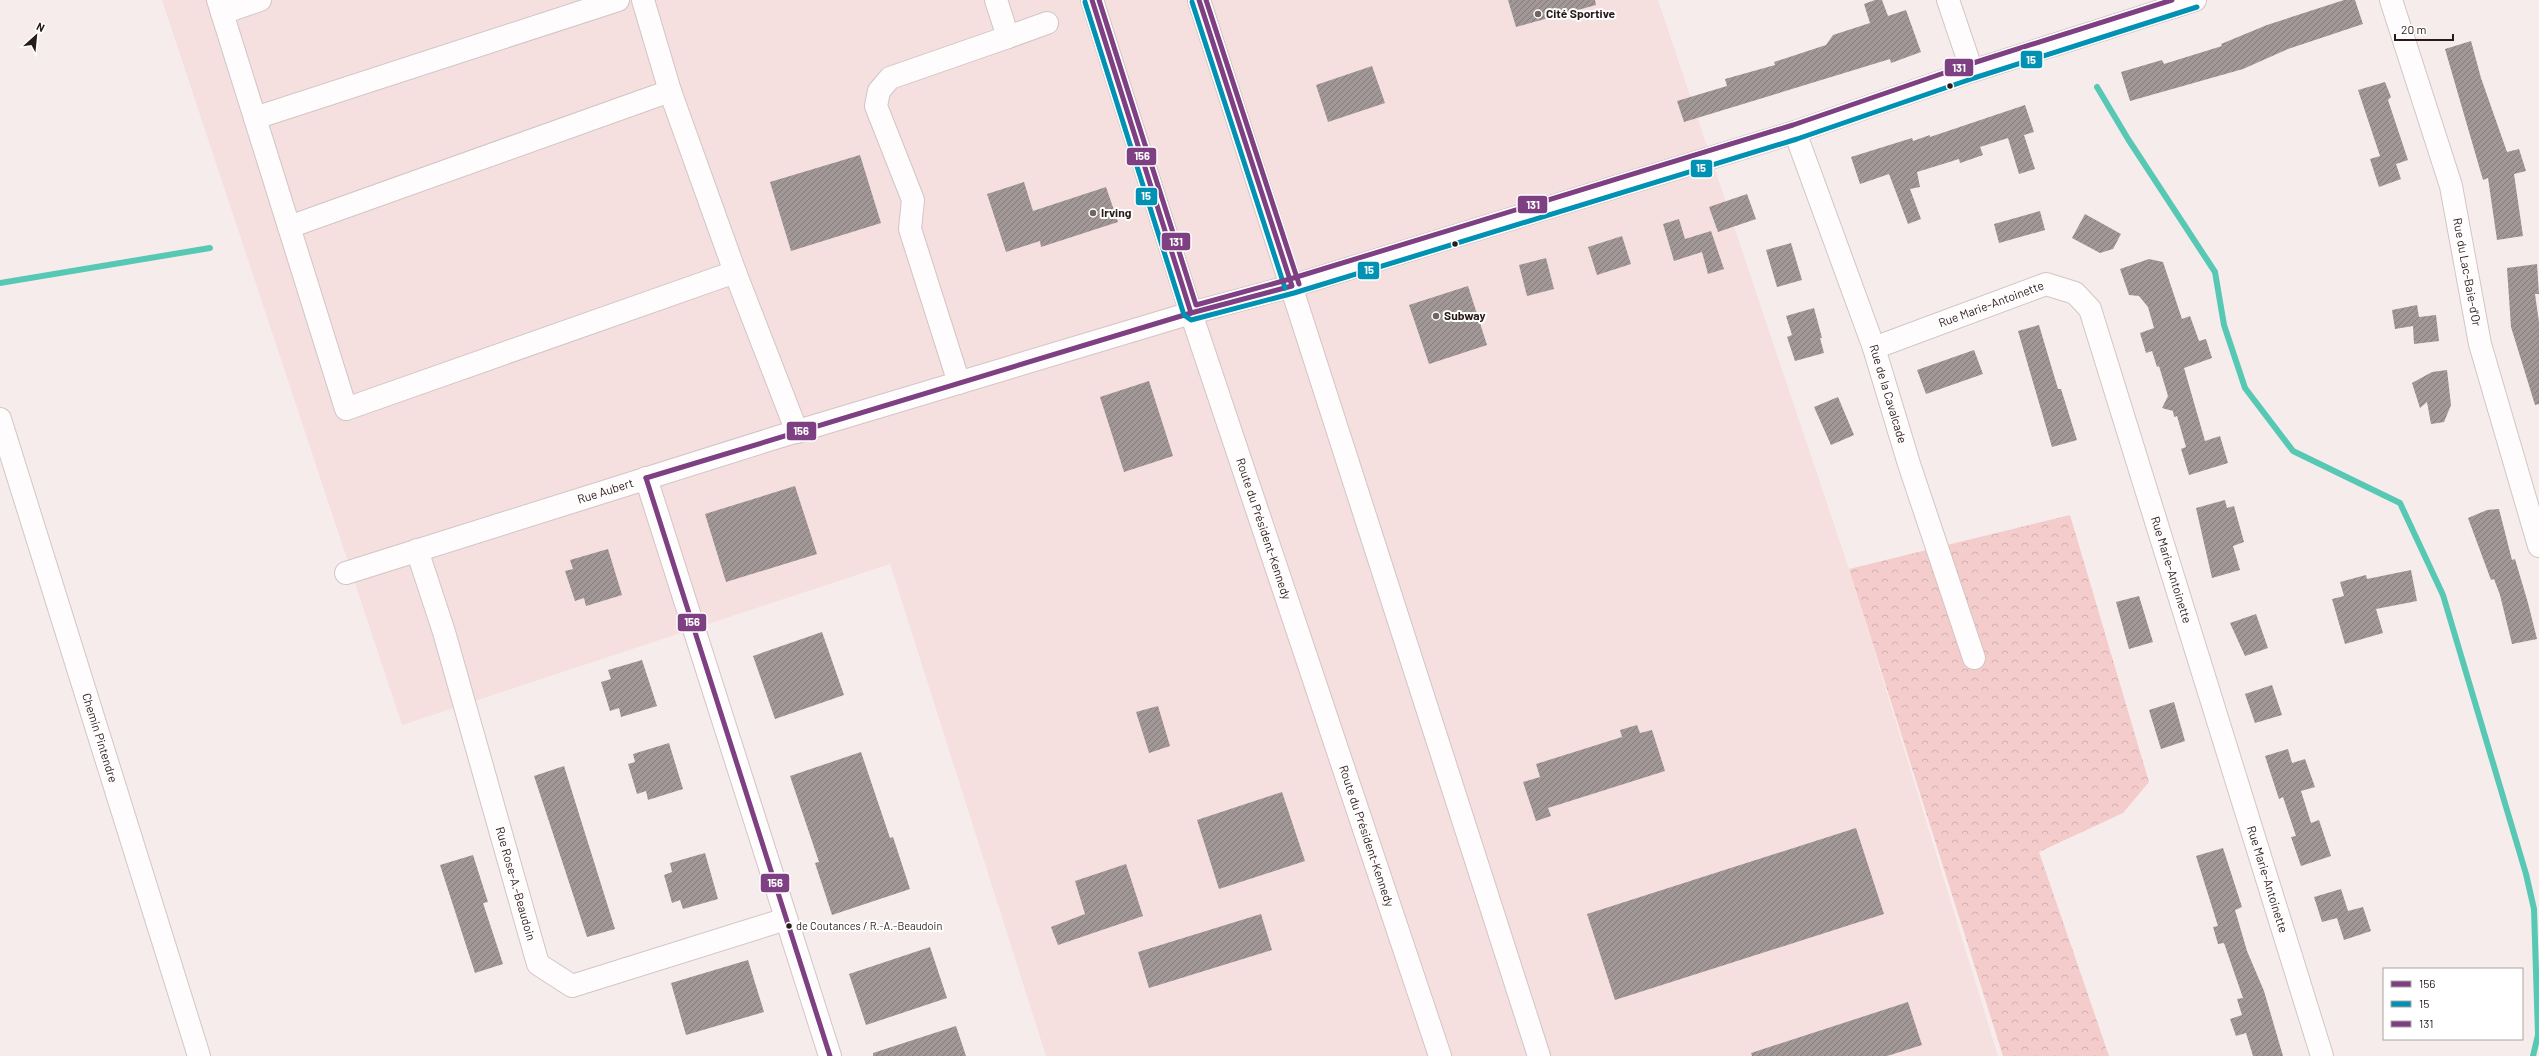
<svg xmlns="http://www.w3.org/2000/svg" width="2539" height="1056" font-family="Barlow,sans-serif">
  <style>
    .built { fill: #f5dfdf }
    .forest { fill: url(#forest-crowns) }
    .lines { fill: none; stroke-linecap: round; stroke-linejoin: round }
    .stream { stroke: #57c8b4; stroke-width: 6 }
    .building { fill: url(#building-hatch) }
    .minor-casing { stroke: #d2c5c5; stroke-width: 24 }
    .major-casing { stroke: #d2c5c5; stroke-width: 24 }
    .minor { stroke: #fefcfc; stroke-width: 22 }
    .major { stroke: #fefcfc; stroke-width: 22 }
    .bus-1-casing { stroke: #fff; stroke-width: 8 }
    .bus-2-casing { stroke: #fff; stroke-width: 8 }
    .bus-3-casing { stroke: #fff; stroke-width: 8 }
    .bus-1 { stroke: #7e4082; stroke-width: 5 }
    .bus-2 { stroke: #0091b3; stroke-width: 5 }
    .bus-3 { stroke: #7e4082; stroke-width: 5 }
    .poi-dot { fill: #726464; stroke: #fff; stroke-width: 1.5 }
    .bus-dot { fill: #2a1b1b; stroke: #fff; stroke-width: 1.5 }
    .labels { text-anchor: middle; stroke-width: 4; stroke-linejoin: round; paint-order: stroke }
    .bus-label { font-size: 11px; fill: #2a1b1b; stroke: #fff; text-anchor: start }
    .poi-label { font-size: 12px; font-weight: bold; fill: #2a1b1b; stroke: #fff; text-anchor: start }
    .street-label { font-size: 12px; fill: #2a1b1b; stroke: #fff }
    .line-badge { stroke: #fff; stroke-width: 1.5 }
    .badge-label { font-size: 11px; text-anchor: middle; font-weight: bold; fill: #fff }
  </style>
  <defs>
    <pattern id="forest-crowns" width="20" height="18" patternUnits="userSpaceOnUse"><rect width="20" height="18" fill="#f5cccc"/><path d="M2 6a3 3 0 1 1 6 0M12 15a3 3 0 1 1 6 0" fill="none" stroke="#d2afaf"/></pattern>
    <pattern id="building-hatch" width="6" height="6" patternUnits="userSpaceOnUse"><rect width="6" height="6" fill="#a29797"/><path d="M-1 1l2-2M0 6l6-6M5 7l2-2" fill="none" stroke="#847a7a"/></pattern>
  </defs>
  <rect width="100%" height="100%" fill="#f7ecec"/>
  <!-- built -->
  <polygon class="built" points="162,0 1658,0 1849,569 1998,1056 1046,1056 890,564 402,725"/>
  <!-- forest -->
  <polygon class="forest" points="2070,515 2149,782 2123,813 2039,852 2109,1056 2003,1056 1849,569"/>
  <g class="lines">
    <!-- stream -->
    <g class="stream">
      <polyline points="2097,87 2128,139 2215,272 2224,325 2245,388 2293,451 2400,503 2443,595 2526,874 2534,909 2538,1035 2533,1056"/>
      <polyline points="0,283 210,248"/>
    </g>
  </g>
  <!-- building -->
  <g class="building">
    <polygon points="1508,0 1595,0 1596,5 1516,27"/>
    <polygon points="1875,0 1882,0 1888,16 1906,10 1921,52 1891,63 1890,59 1684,122 1677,101 1727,86 1725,79 1775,65 1774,62 1826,45 1833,35 1870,23 1864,4"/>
    <polygon points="2344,0 2355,0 2363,24 2288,49 2243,69 2130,101 2121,72 2162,60 2164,64 2222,46 2221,44 2267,25"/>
    <polygon points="2471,41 2481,78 2507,152 2519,149 2526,171 2514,174 2523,236 2497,240 2488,178 2483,180 2445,49"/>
    <polygon points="1372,66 1385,103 1328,122 1316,85"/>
    <polygon points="2385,82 2391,97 2388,100 2408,160 2396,164 2401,179 2379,187 2370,159 2380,156 2358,90"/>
    <polygon points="2025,105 2034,132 2024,135 2035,169 2019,174 2008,138 1980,147 1983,155 1960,163 1959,159 1917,172 1920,187 1910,189 1921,219 1908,224 1889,174 1860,184 1851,157 1912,138 1913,141 1930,135 1930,137"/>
    <polygon points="860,155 881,223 791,251 770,182"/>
    <polygon points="1024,182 1033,211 1106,187 1118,222 1041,247 1040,241 1006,252 987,194"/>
    <polygon points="1747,194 1756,219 1718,232 1709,207"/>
    <polygon points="2040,211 2045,230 1999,243 1994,224"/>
    <polygon points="2085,214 2121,234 2113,249 2100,253 2072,238"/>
    <polygon points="1679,219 1685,239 1711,231 1724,269 1708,274 1702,252 1674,261 1663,224"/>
    <polygon points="1622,236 1631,264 1597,275 1588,247"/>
    <polygon points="1791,243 1802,280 1777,287 1766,250"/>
    <polygon points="1546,258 1554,289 1527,296 1519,265"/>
    <polygon points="2149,259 2163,262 2182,319 2190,316 2199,341 2206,339 2212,358 2184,368 2205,441 2220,436 2228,463 2189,475 2181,449 2186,447 2177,416 2174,417 2173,411 2162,408 2168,396 2159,366 2157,367 2152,351 2146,353 2140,333 2154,328 2148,307 2139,296 2129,295 2120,269"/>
    <polygon points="2537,264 2539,294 2535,294 2539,322 2539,404 2535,405 2511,327 2507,268"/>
    <polygon points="1468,286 1487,345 1429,364 1409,305"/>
    <polygon points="2417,305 2419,317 2436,315 2439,341 2414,344 2413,326 2395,329 2392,310"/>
    <polygon points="1814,308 1822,338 1820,338 1824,353 1795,361 1787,337 1792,335 1786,316"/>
    <polygon points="2039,325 2058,389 2061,389 2077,440 2052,447 2018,331"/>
    <polygon points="1974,350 1983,374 1926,394 1917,370"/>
    <polygon points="2447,370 2451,405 2444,422 2431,424 2427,402 2420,408 2412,383 2432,372"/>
    <polygon points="1149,381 1173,456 1124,472 1100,397"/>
    <polygon points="1838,397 1854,435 1831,445 1814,407"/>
    <polygon points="795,486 817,554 726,582 705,514"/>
    <polygon points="2225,500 2227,508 2234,506 2244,542 2233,546 2240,570 2212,578 2196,508"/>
    <polygon points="2499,509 2512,560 2515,559 2528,603 2537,639 2512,644 2500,595 2494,579 2491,580 2468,518 2487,510"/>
    <polygon points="608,549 622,595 586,606 584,598 575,601 565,571 573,569 570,560"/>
    <polygon points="2411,570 2417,601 2376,609 2383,633 2345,644 2332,599 2344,596 2340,582 2366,575 2367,579"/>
    <polygon points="2139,596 2153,642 2129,649 2116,602"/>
    <polygon points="2256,614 2268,648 2245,656 2230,623"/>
    <polygon points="822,632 844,695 775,719 753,656"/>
    <polygon points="642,660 657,706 621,717 619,708 610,711 601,682 611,679 608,670"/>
    <polygon points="2272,685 2282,715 2255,723 2245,694"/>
    <polygon points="2174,702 2185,741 2161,749 2149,710"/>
    <polygon points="1158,706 1170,746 1149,753 1136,712"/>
    <polygon points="1637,725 1640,733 1652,730 1665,771 1548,808 1551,816 1536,821 1523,782 1540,777 1536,764 1622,737 1620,730"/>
    <polygon points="669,743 683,789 648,800 646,791 637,794 628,764 635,762 633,754"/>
    <polygon points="2288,749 2292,763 2305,759 2315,787 2301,791 2311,823 2319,820 2331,856 2301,866 2291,837 2296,836 2283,797 2279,799 2265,756"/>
    <polygon points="861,752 890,838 893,837 910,889 832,915 815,863 819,862 790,776"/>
    <polygon points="564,766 615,929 587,937 534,776"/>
    <polygon points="1282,792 1305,861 1219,889 1197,820"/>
    <polygon points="1856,828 1884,914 1615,1000 1587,914"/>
    <polygon points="2223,848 2242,907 2235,910 2247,951 2264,991 2283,1056 2253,1056 2246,1033 2236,1036 2230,1019 2242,1015 2237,999 2243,998 2224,943 2218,944 2213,927 2218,926 2196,856"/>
    <polygon points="705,853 718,899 683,909 680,900 672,903 664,875 672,872 670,863"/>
    <polygon points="473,855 488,902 483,903 503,964 475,973 440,865"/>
    <polygon points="1126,864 1143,916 1058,945 1051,927 1085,914 1075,881"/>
    <polygon points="2341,889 2348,911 2363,907 2371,931 2344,940 2337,918 2322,922 2314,897"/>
    <polygon points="1261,914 1272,950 1149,988 1138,952"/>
    <polygon points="930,947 947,998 866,1025 849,974"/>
    <polygon points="748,960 764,1012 686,1035 671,983"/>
    <polygon points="1908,1002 1922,1045 1887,1056 1752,1056 1751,1053"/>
    <polygon points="956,1026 966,1056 873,1056 873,1053"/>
  </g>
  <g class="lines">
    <!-- minor casing -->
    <g class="minor-casing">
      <g id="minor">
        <polyline points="218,0 346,409 735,272 670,91 643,0"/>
        <polyline points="1948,0 1972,71"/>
        <path id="s1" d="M 2391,0 L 2451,186 L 2480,344 L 2539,546"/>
        <polyline points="222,13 260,0"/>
        <polyline points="1008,37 1047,23"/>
        <polyline points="255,118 618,0"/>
        <path id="s2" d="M 1795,132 L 1874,348 L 1909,464 L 1974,658"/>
        <polyline points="289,227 670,91"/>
        <polyline points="735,272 797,432"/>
        <path id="s3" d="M 1874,348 L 2046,284 L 2075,293 L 2090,309 L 2322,1056"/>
        <polyline points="959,383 910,229 913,200 876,106 879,91 890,78 1008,37 996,0"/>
        <path id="s4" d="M 0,419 L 199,1056"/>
        <polyline points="646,478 830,1056"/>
        <path id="s5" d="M 417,550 L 444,632 L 538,964 L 572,986 L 786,919"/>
        <path id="s6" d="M 346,573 L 778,437 L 1191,313 L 1292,286 L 1795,132 L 1972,71 L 2195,0"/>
      </g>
    </g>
    <!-- major casing -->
    <g class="major-casing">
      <g id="major">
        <path id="s7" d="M 1092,0 L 1191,313 L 1440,1056"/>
        <polyline points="1199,0 1539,1056"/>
      </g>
    </g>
    <!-- minor -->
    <use href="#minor" class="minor"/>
    <!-- major -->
    <use href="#major" class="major"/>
    <!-- bus-1 casing -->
    <g class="bus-1-casing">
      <g id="bus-1">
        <polyline points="1092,0 1191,313"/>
        <polyline points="646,478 1191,313 1292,286 1199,0"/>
        <polyline points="646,478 830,1056"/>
      </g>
    </g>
    <!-- bus-2 casing -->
    <g class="bus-2-casing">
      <g id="bus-2">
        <polyline points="1085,2 1184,315 1191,320 1294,293 1797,139 1974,78 2197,7"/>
        <polyline points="1192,2 1285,288"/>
      </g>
    </g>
    <!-- bus-3 casing -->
    <g class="bus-3-casing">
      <g id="bus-3">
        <polyline points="1099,0 1196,305 1290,279 1793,125 1970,64 2172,0"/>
        <polyline points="1206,0 1299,284"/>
      </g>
    </g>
    <!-- bus-1 -->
    <use href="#bus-1" class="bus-1"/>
    <!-- bus-2 -->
    <use href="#bus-2" class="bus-2"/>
    <!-- bus-3 -->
    <use href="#bus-3" class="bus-3"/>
  </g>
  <!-- markers -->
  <g class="poi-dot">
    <circle cx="1538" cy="14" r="4"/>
    <circle cx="1093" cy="213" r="4"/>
    <circle cx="1436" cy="316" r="4"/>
  </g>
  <g class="bus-dot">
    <circle cx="1950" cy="86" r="3.5"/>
    <circle cx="1455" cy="244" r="3.5"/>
    <circle cx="789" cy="926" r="3.5"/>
  </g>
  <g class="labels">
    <!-- bus labels -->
    <g class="bus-label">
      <text x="796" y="930">de Coutances / R.-A.-Beaudoin</text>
    </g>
    <!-- poi labels -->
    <g class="poi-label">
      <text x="1546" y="18">Cité Sportive</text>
      <text x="1101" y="217">Irving</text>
      <text x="1444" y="320">Subway</text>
    </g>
    <!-- street labels -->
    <g class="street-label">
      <text dy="4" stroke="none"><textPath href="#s1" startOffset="283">Rue du Lac-Baie-d'Or</textPath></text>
      <text dy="4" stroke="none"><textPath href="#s3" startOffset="125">Rue Marie-Antoinette</textPath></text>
      <text dy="4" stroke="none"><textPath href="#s2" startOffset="278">Rue de la Cavalcade</textPath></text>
      <text dy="4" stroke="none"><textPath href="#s6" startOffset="272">Rue Aubert</textPath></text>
      <text dy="4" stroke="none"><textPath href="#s7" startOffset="556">Route du Président-Kennedy</textPath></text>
      <text dy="4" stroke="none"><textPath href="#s3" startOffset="509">Rue Marie-Antoinette</textPath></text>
      <text dy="4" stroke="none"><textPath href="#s4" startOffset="334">Chemin Pintendre</textPath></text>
      <text dy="4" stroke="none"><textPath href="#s7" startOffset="880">Route du Président-Kennedy</textPath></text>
      <text dy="4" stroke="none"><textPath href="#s3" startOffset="833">Rue Marie-Antoinette</textPath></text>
      <text dy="4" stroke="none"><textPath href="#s5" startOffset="348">Rue Rose-A.-Beaudoin</textPath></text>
    </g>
  </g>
  <g class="line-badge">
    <rect x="2020" y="50" width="23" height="19" rx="4" fill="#0091b3"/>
    <rect x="1944" y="58" width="30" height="19" rx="4" fill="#7e4082"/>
    <rect x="1126" y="147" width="31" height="19" rx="4" fill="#7e4082"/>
    <rect x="1690" y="159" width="23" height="19" rx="4" fill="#0091b3"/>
    <rect x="1135" y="187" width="23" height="19" rx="4" fill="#0091b3"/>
    <rect x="1517" y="195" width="31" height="19" rx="4" fill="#7e4082"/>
    <rect x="1161" y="232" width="30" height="19" rx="4" fill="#7e4082"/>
    <rect x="1357" y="261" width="23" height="19" rx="4" fill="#0091b3"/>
    <rect x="786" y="421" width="31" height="20" rx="4" fill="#7e4082"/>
    <rect x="677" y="613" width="30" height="19" rx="4" fill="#7e4082"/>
    <rect x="760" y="873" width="30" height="20" rx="4" fill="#7e4082"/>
  </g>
  <g class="badge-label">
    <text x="2031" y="64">15</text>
    <text x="1959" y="72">131</text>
    <text x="1142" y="160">156</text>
    <text x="1701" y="172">15</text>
    <text x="1146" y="200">15</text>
    <text x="1533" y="209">131</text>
    <text x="1176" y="246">131</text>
    <text x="1369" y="274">15</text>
    <text x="801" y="435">156</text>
    <text x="692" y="626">156</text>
    <text x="775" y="887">156</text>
  </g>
  <!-- legend -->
  <rect x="2383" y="968" width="140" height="72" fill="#ffffff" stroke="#aaa4a4"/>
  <rect x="2391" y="981" width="20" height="6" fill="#7e4082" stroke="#aaa4a4"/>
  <text x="2419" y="988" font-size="12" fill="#2a1b1b">156</text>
  <rect x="2391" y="1001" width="20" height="6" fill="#0091b3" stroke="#aaa4a4"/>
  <text x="2419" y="1008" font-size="12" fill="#2a1b1b">15</text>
  <rect x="2391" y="1021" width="20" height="6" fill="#7e4082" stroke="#aaa4a4"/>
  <text x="2419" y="1028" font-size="12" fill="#2a1b1b">131</text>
  <!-- north arrow -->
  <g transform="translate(36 36) rotate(27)" stroke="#ffffff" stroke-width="3" paint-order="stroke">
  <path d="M0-3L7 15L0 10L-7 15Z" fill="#2a1b1b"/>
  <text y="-6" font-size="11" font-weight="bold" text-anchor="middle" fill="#2a1b1b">N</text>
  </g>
  <!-- scale -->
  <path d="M2395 34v6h58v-6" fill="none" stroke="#2a1b1b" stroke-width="2"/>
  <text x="2401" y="34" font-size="12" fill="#2a1b1b" stroke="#ffffff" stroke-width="3" paint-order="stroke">20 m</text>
</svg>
